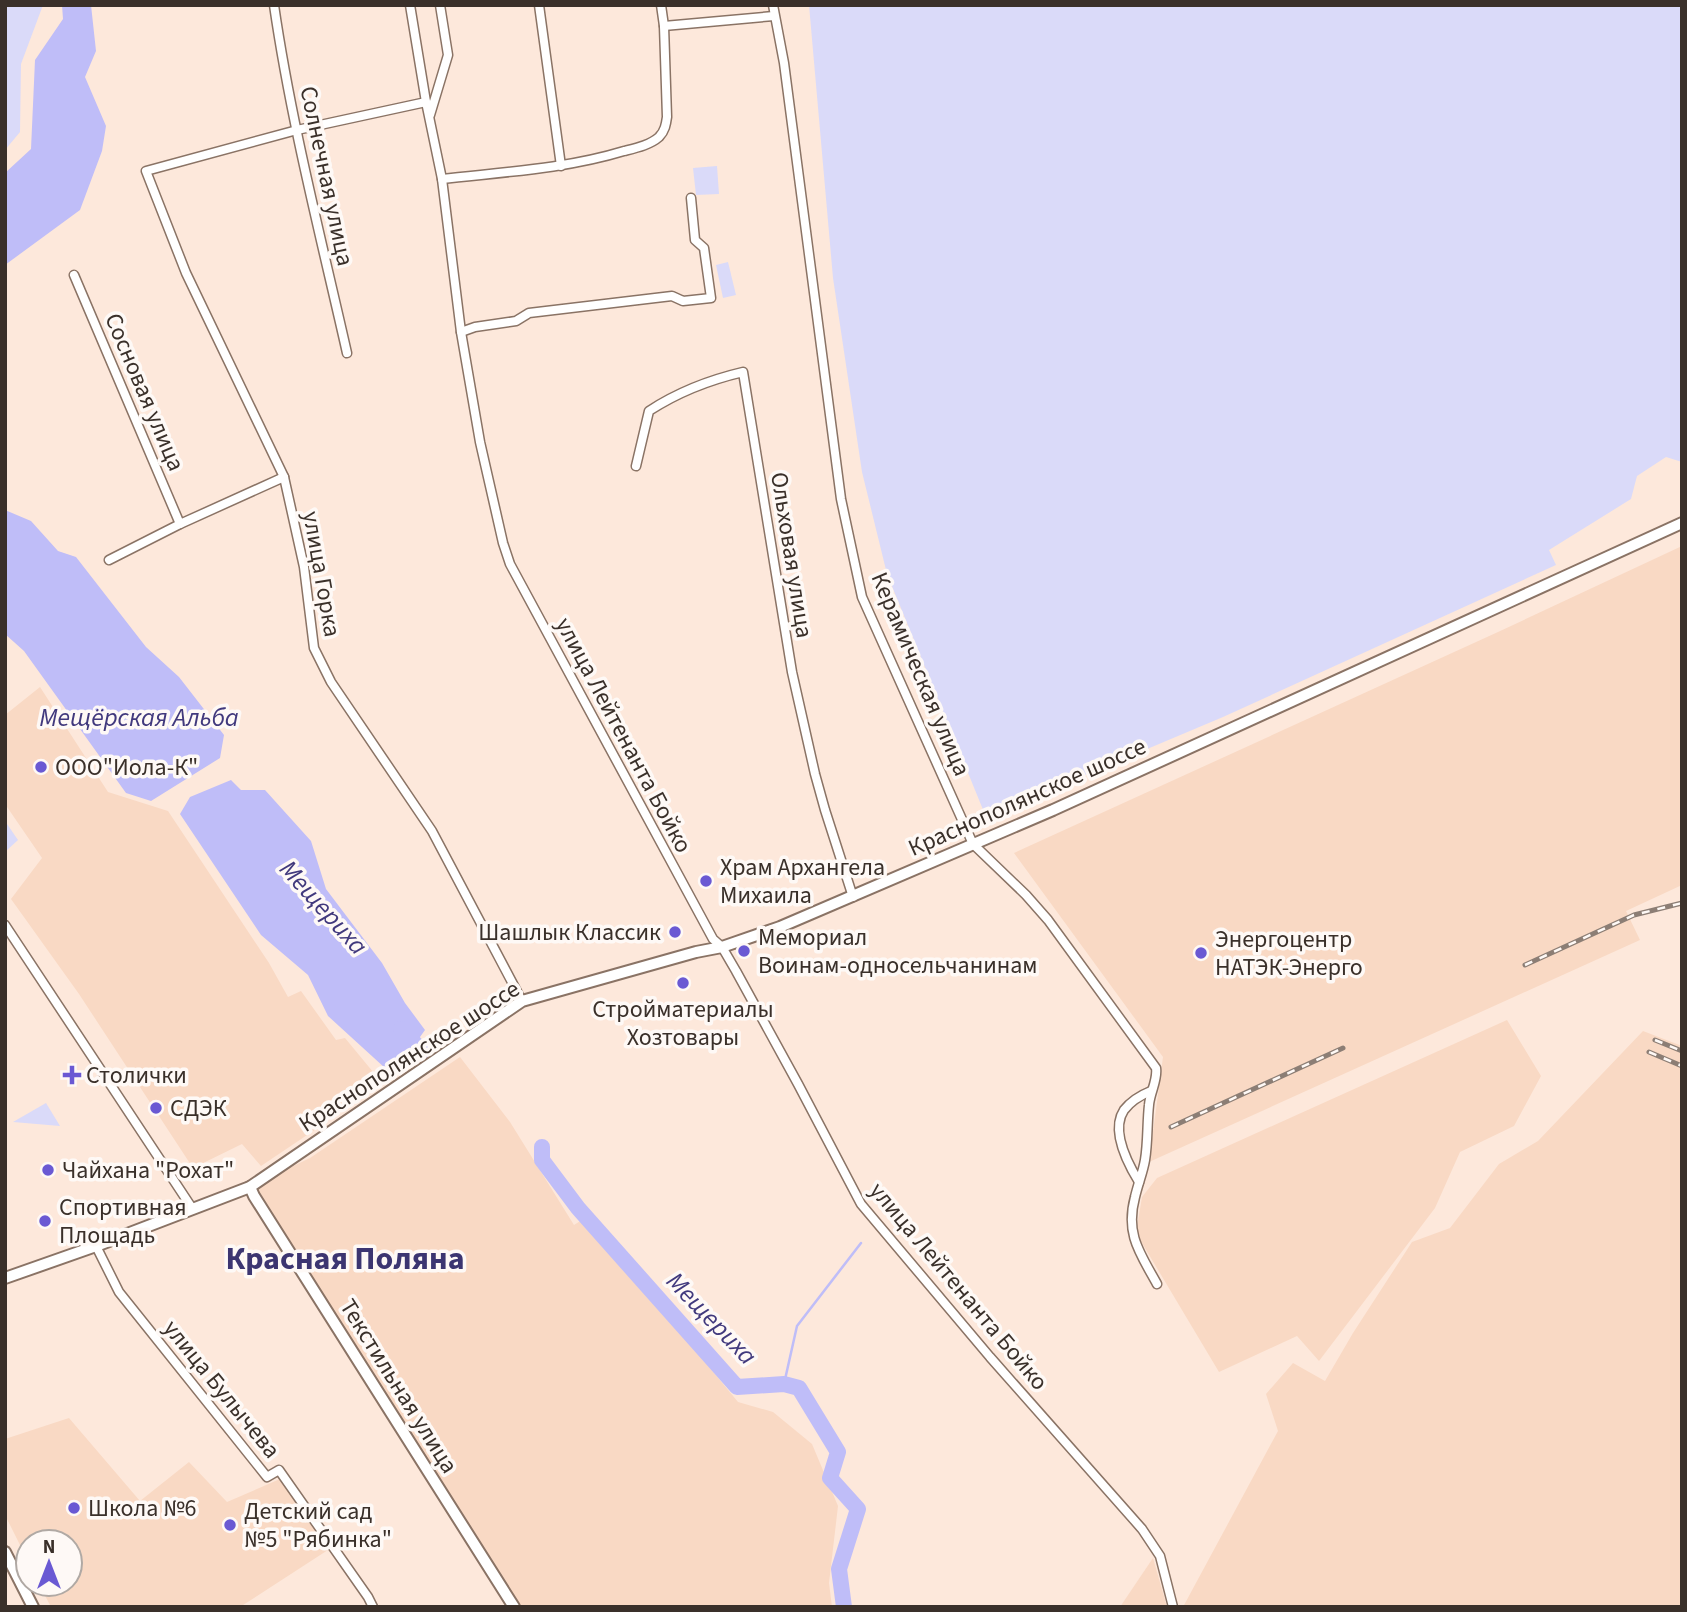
<svg xmlns="http://www.w3.org/2000/svg" width="1687" height="1612" font-family="'Source Sans 3',sans-serif">
  <style>
    .built { fill: #f9d9c4 }
    .green { fill: #dadaf9 }
    .water { fill: #bfbdf8 }
    .lines { fill: none; stroke-linecap: round; stroke-linejoin: round }
    .stream { stroke: #bfbdf8; stroke-width: 2.5 }
    .river { stroke: #bfbdf8; stroke-width: 16 }
    .street-casing { stroke: #8a7365; stroke-width: 11 }
    .secondary-casing { stroke: #8a7365; stroke-width: 14 }
    .street { stroke: #fff; stroke-width: 8 }
    .secondary { stroke: #fff; stroke-width: 10 }
    .rail-casing { stroke: #8c7e75; stroke-width: 5 }
    .rail { stroke: #fef9f6; stroke-width: 2.5; stroke-dasharray: 8; stroke-linecap: butt }
    .poi-dot { fill: #6a59d3; stroke: #fef9f6; stroke-width: 2.5 }
    .labels { text-anchor: middle; stroke-width: 7; stroke-linejoin: round; paint-order: stroke }
    .street-label { font-size: 24px; fill: #3a302a; stroke: #fef9f6 }
    .poi-label { font-size: 24px; fill: #3a302a; stroke: #fef9f6; text-anchor: start }
    .water-label { font-size: 26px; font-style: italic; fill: #41397d; stroke: #fef9f6 }
    .district-label { font-size: 32px; font-weight: bold; fill: #3c3571; stroke: #fef9f6 }
  </style>
  <rect width="100%" height="100%" fill="#fde8db"/>
  <!-- built -->
  <g class="built">
    <polygon points="1682,546 1682,885 1626,911 1640,940 1149,1162 1163,1057 1014,853 1498,632"/>
    <polygon points="40,687 108,792 168,811 269,963 288,997 301,991 336,1040 345,1038 383,1084 261,1166 242,1144 193,1168 79,994 11,899 42,858 5,804 5,715"/>
    <polygon points="1507,1020 1541,1076 1514,1126 1460,1152 1435,1208 1319,1361 1297,1336 1219,1372 1136,1233 1142,1197 1157,1178"/>
    <polygon points="1643,1031 1682,1046 1682,1607 1183,1607 1278,1431 1266,1394 1293,1363 1325,1381 1353,1333 1412,1242 1450,1228 1499,1164 1538,1141"/>
    <polygon points="460,1057 510,1122 574,1225 585,1218 627,1260 705,1362 738,1402 773,1412 812,1444 838,1506 829,1583 832,1607 517,1607 426,1457 259,1198 256,1189 262,1181 310,1158"/>
    <polygon points="69,1418 140,1501 189,1462 227,1502 280,1479 331,1548 240,1607 51,1607 39,1584 70,1584 70,1542 28,1542 28,1561 5,1515 5,1439"/>
    <polygon points="1153,1558 1167,1607 1120,1607"/>
  </g>
  <!-- green -->
  <g class="green">
    <polygon points="5,5 43,5 21,64 20,132 5,150"/>
    <polygon points="809,5 1682,5 1682,462 1666,457 1637,476 1631,499 1549,550 1556,565 1223,717 986,817 887,574 862,472 833,278"/>
    <polygon points="717,166 719,194 696,195 693,168"/>
    <polygon points="728,262 736,295 723,298 716,265"/>
    <polygon points="5,821 18,840 5,852"/>
    <polygon points="46,1103 60,1126 13,1122"/>
  </g>
  <!-- water -->
  <g class="water">
    <polygon points="62,5 91,5 96,51 85,77 106,126 102,151 80,210 5,265 5,173 31,149 35,60 63,19"/>
    <polygon points="5,510 31,521 58,551 76,557 146,647 179,677 224,735 220,758 151,801 126,793 24,651 5,634"/>
    <polygon points="231,780 241,790 265,790 311,841 326,889 382,963 405,1003 425,1030 415,1044 385,1068 328,1016 308,975 261,935 180,814 190,797"/>
  </g>
  <g class="lines">
    <!-- stream -->
    <polyline class="stream" points="784,1384 797,1326 861,1243"/>
    <!-- river -->
    <g class="river">
      <polyline points="401,1029 422,1051"/>
      <polyline points="542,1147 542,1160 578,1208 737,1387 784,1384 799,1388 838,1452 830,1478 858,1509 839,1569 844,1607"/>
    </g>
    <!-- street casing -->
    <g class="street-casing">
      <g id="street">
        <path d="M 274,5 C 291,122 321,238 347,353"/>
        <polyline points="410,5 426,102 442,179 461,332 480,442 503,543 510,564 713,939 722,947 736,971 798,1084 861,1204 990,1357 1142,1529 1160,1556 1173,1607"/>
        <polyline points="539,5 561,166"/>
        <path d="M 773,5 L 784,63 L 841,499 L 862,597 L 973,844 L 1026,895 L 1048,920 L 1156,1068 C 1158,1080 1150,1092 1149,1105 C 1147,1123 1148,1142 1145,1160 C 1143,1172 1138,1184 1135,1197 C 1125,1234 1140,1253 1157,1284"/>
        <polyline points="664,26 774,16"/>
        <polyline points="426,102 297,130 146,171 186,273 284,477 304,567 314,648 331,682 432,831 522,1001"/>
        <polyline points="430,115 448,55 440,5"/>
        <path d="M 442,179 C 503,172 565,169 624,151 C 636,148 650,145 659,137 C 665,131 666,124 667,117 L 664,26 L 661,5"/>
        <polyline points="74,275 180,524"/>
        <polyline points="461,332 475,327 516,321 529,313 672,296 683,301 711,298 704,248 695,240 691,198"/>
        <path d="M 636,466 L 649,411 C 678,392 709,380 743,372 L 792,672 L 815,774 L 825,810 L 853,897"/>
        <polyline points="109,560 180,524 284,477"/>
        <polyline points="5,925 192,1208"/>
        <path d="M 1139,1182 C 1128,1164 1110,1131 1124,1110 C 1131,1101 1141,1095 1151,1091"/>
        <polyline points="96,1246 119,1292 267,1477 279,1470 368,1597 373,1607"/>
      </g>
    </g>
    <!-- secondary casing -->
    <g class="secondary-casing">
      <g id="secondary">
        <polyline points="250,1187 254,1196 514,1607"/>
        <polyline points="5,1278 96,1246 250,1187 522,1001 696,952 722,947 780,927 1053,810 1682,523"/>
        <polyline points="5,1552 33,1607"/>
      </g>
    </g>
    <!-- street -->
    <use href="#street" class="street"/>
    <!-- secondary -->
    <use href="#secondary" class="secondary"/>
    <!-- rail casing -->
    <g class="rail-casing">
      <g id="rail">
        <polyline points="1525,965 1634,915 1682,903"/>
        <polyline points="1655,1040 1682,1051"/>
        <polyline points="1649,1052 1682,1066"/>
        <polyline points="1171,1127 1343,1048"/>
      </g>
    </g>
    <!-- rail -->
    <use href="#rail" class="rail"/>
  </g>
  <!-- markers -->
  <g class="poi-dot">
    <circle cx="41" cy="767" r="7"/>
    <circle cx="706" cy="881" r="7"/>
    <circle cx="675" cy="932" r="7"/>
    <circle cx="744" cy="951" r="7"/>
    <circle cx="1201" cy="953" r="7"/>
    <circle cx="683" cy="983" r="7"/>
    <path d="M68.5 1064.5h7v7h7v7h-7v7h-7v-7h-7v-7h7z"/>
    <circle cx="156" cy="1108" r="7"/>
    <circle cx="48" cy="1170" r="7"/>
    <circle cx="45" cy="1221" r="7"/>
    <circle cx="74" cy="1508" r="7"/>
    <circle cx="230" cy="1525" r="7"/>
  </g>
  <g class="labels">
    <!-- street labels -->
    <g class="street-label">
      <text transform="translate(327 176) rotate(78)" y="8">Солнечная улица</text>
      <text transform="translate(145 392) rotate(67)" y="8">Сосновая улица</text>
      <text transform="translate(792 555) rotate(81)" y="8">Ольховая улица</text>
      <text transform="translate(322 574) rotate(80)" y="8">улица Горка</text>
      <text transform="translate(921 674) rotate(67)" y="8">Керамическая улица</text>
      <text transform="translate(624 735) rotate(62)" y="8">улица Лейтенанта Бойко</text>
      <text transform="translate(1027 797) rotate(-24)" y="8">Краснополянское шоссе</text>
      <text transform="translate(409 1056) rotate(-33)" y="8">Краснополянское шоссе</text>
      <text transform="translate(959 1286) rotate(50)" y="8">улица Лейтенанта Бойко</text>
      <text transform="translate(399 1386) rotate(58)" y="8">Текстильная улица</text>
      <text transform="translate(222 1389) rotate(51)" y="8">улица Булычева</text>
    </g>
    <!-- poi labels -->
    <g class="poi-label">
      <text x="55" y="775">ООО"Иола-К"</text>
      <text x="720" y="875">Храм Архангела<tspan x="720" dy="28">Михаила</tspan></text>
      <text x="661" y="940" text-anchor="end">Шашлык Классик</text>
      <text x="758" y="945">Мемориал<tspan x="758" dy="28">Воинам-односельчанинам</tspan></text>
      <text x="1215" y="947">Энергоцентр<tspan x="1215" dy="28">НАТЭК-Энерго</tspan></text>
      <text x="683" y="1017" text-anchor="middle">Стройматериалы<tspan x="683" dy="28">Хозтовары</tspan></text>
      <text x="86" y="1083">Столички</text>
      <text x="170" y="1116">СДЭК</text>
      <text x="62" y="1178">Чайхана "Рохат"</text>
      <text x="59" y="1215">Спортивная<tspan x="59" dy="28">Площадь</tspan></text>
      <text x="88" y="1516">Школа №6</text>
      <text x="244" y="1519">Детский сад<tspan x="244" dy="28">№5 "Рябинка"</tspan></text>
    </g>
    <!-- water labels -->
    <g class="water-label">
      <text x="139" y="726">Мещёрская Альба</text>
      <text transform="translate(324 907) rotate(48)" y="9">Мещериха</text>
      <text transform="translate(712 1318) rotate(46)" y="9">Мещериха</text>
    </g>
    <!-- district labels -->
    <g class="district-label">
      <text x="345" y="1269">Красная Поляна</text>
    </g>
  </g>
  <!-- border -->
  <rect width="1687" height="1612" fill="none" stroke="#3a302a" stroke-width="14"/>
  <!-- north arrow -->
  <g transform="translate(49 1563)"><circle r="33" fill="#fef9f6" stroke="#b0a9a4" stroke-width="2"/>
  <path d="M0-5L12 26L0 18L-12 26Z" fill="#6a59d3"/>
  <text y="-10" font-size="19" font-weight="bold" text-anchor="middle" fill="#3a302a">N</text>
  </g>
</svg>
